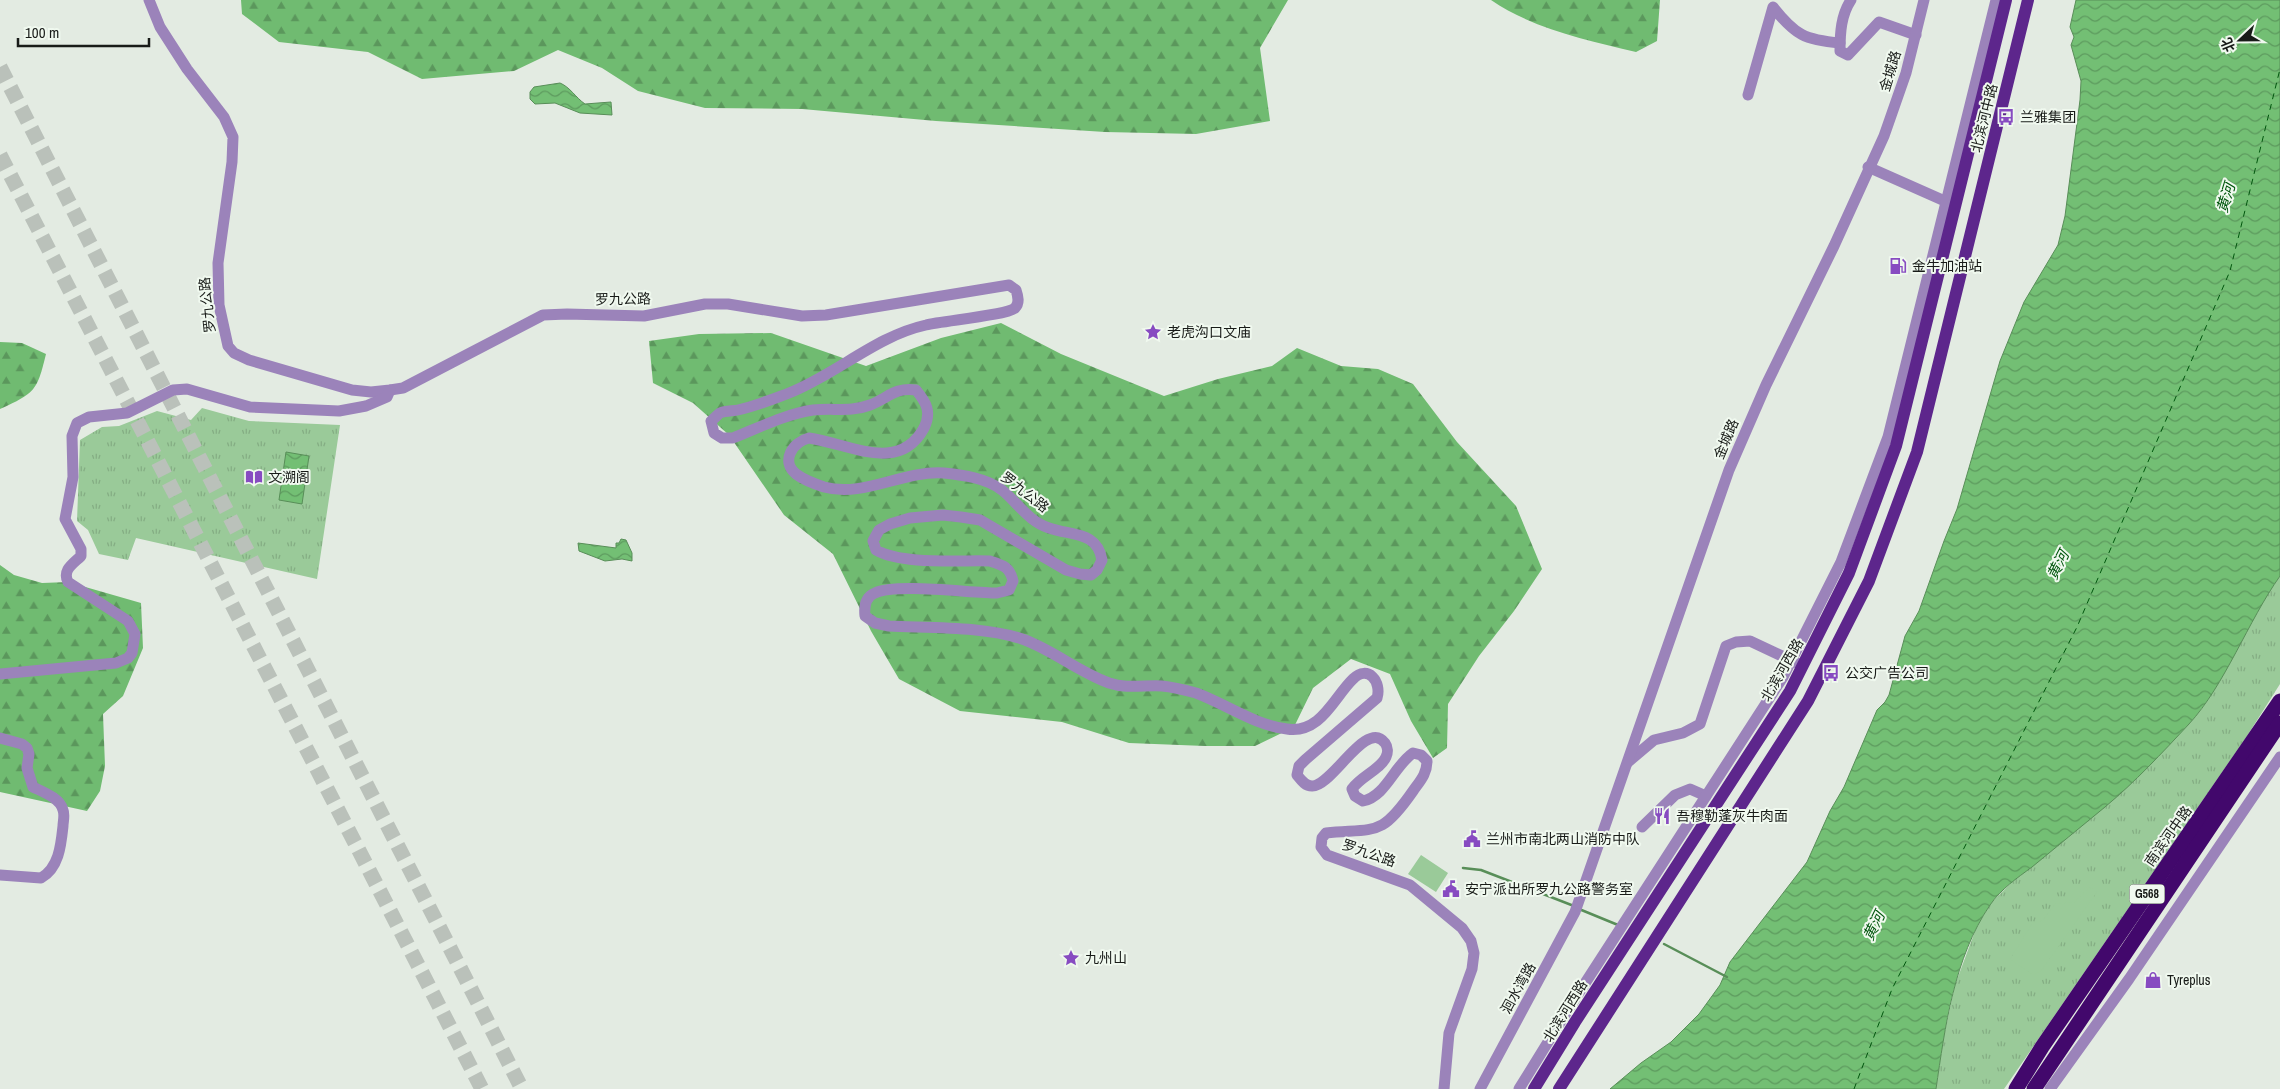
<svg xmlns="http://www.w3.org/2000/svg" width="2280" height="1089" font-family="'Archivo Narrow','Noto Sans SC',sans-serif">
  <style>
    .grass { fill: url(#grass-tufts) }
    .forest { fill: url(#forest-firs) }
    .pitch { fill: #9aca99 }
    .water { fill: url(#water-waves); stroke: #588e58 }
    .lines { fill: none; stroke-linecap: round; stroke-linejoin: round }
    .stream { stroke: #588e58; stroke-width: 2.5 }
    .ferry { stroke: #00560d; stroke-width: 1; stroke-dasharray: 6 5; stroke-linecap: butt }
    .highway-tunnel { stroke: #bac1ba; stroke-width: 15; stroke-dasharray: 15 8; stroke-linecap: butt }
    .minor { stroke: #9b83ba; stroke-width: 11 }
    .major { stroke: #5d268c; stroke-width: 12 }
    .highway { stroke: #42086c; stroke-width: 15 }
    .labels { text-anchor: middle; stroke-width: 4; stroke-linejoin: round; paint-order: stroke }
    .shield { fill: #f0f9ef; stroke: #595e58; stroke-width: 1 }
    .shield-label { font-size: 12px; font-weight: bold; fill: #181b18 }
    .street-label { font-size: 14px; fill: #181b18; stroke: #f0f9ef }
    .poi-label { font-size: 14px; fill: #181b18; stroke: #f0f9ef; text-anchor: start }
    .water-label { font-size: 15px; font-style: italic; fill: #00560d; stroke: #f0f9ef }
  </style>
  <defs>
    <pattern id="grass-tufts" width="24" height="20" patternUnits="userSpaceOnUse" patternTransform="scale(1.25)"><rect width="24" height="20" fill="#9aca99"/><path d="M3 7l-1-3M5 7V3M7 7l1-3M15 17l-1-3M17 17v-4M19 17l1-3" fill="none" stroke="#84ad83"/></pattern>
    <pattern id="forest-firs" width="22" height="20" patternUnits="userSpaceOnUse" patternTransform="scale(1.25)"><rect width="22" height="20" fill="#70bb71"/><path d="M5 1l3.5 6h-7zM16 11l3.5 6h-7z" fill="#5b975c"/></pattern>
    <pattern id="water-waves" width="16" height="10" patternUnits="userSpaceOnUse" patternTransform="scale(1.25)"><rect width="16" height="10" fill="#73bf74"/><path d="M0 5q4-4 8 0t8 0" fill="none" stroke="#5d9a5e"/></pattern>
  </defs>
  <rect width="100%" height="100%" fill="#e3ebe2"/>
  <!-- grass -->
  <g class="grass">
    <polygon points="202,408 249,421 340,425 317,579 136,538 128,560 99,554 88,530 77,521 80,440 102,427 119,426 157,411 191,420"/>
    <polygon points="2280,576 2280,684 2247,736 2004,1089 1936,1089 1943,1041 1955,985 1977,926 1991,903 2011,883 2133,782 2189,724 2203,707 2267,595"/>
  </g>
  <!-- forest -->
  <g class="forest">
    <polygon points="241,0 1288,0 1260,48 1270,121 1196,134 1105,132 936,121 802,109 705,108 638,91 602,68 558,50 514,71 422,79 368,52 279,42 242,14"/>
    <path d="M 1491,0 L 1660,0 L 1657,41 L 1636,52 C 1587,40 1533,29 1491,0 Z"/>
    <polygon points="1001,323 1061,354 1164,396 1218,379 1272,366 1297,348 1341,366 1378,369 1413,384 1457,442 1516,506 1542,569 1514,611 1479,656 1448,704 1447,748 1433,758 1411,721 1390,674 1351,659 1313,688 1294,727 1255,746 1205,746 1129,743 1062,722 960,711 899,679 871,631 833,554 784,515 729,435 693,403 653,383 649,341 699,334 771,333 866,366 941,338"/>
    <path d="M 0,342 L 22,343 L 46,354 C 37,391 35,393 0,409 Z"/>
    <polygon points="0,565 14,575 42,583 68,582 141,603 143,648 123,696 103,714 105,766 100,791 87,811 0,792"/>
  </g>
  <!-- pitch -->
  <g class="pitch">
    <polygon points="1421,855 1448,873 1436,892 1408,874"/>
    <polygon points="2089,887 2097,892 2041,971 2033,975 2010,959 2032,924 2043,920 2055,904 2075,902"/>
  </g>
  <!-- water -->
  <g class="water">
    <path d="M 2076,0 L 2280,0 L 2280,576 C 2248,621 2225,685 2189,724 C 2162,753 2135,782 2105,807 C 2081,827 2056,847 2032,867 C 2017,878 2001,889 1990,905 C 1954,958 1945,1027 1936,1089 L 1610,1089 L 1641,1063 L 1671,1042 L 1699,1014 L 1720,985 L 1730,962 L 1807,862 L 1830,811 L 1844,787 L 1877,710 L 1885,702 L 1889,695 L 1905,636 L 1919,611 L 1944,541 L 1957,509 L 2000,361 L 2024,302 L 2058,245 L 2065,216 L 2080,100 L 2081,81 L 2071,45 L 2074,37 L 2070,27 Z"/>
    <path d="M 560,83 C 570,87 576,98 585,104 L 611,102 L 612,115 L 580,113 L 555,103 L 535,104 L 530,99 L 530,92 L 534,87 Z"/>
    <polygon points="286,452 309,456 302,504 279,500"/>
    <polygon points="621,539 626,540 632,553 632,561 622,559 605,561 579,551 578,543 616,548 616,543 619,543"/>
  </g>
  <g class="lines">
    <!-- stream -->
    <g class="stream">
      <polyline points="1463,868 1481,870 1574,906"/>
      <polyline points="1579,909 1618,925"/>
      <polyline points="1664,944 1727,977"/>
    </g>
    <!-- ferry -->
    <polyline class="ferry" points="1854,1089 1892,989 2077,627 2230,271 2280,69"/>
    <!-- highway-tunnel -->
    <g class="highway-tunnel">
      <polyline points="0,67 522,1089"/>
      <polyline points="0,155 482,1089"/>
    </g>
    <!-- minor -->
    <g class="minor">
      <path d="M 149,0 L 160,27 L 187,69 L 224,117 L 233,137 L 232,162 L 218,263 L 219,305 L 228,346 L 234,353 L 249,360 L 352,390 L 371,392 L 390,390 L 403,388 L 543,315 L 567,314 L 644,316 L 705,304 L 728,304 L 802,316 L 826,315 L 1009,285 L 1016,290 C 1018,296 1020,303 1015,308 C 1008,315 941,321 926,325 C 876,336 837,374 789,393 C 773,399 756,406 738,410 C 733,411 725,411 720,413 C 717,415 714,419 711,421 L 714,433 L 722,438 L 733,438 C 758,428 786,414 813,410 C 832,408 852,412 870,405 C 888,398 895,387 916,390 C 926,402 932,412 924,428 C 899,474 850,444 809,438 C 793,442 780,461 796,474 C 804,480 815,484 824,487 C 864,498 903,470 944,473 C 963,475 986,478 1002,490 C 1018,503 1028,521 1049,528 C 1072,536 1097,531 1102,560 L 1097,570 L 1091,575 L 1080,574 L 1066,570 L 980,520 L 961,517 L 943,515 L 910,518 L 890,524 L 879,530 L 873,541 L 876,550 C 902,565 959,560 990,561 C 1003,565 1010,567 1013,581 L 1009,590 L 997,593 C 970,593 896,583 875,593 C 865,597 864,607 865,616 L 875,623 L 889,626 C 930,628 987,626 1025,640 C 1054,651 1079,672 1109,683 C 1127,689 1144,685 1162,686 C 1173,687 1185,690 1196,693 C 1226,704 1254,725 1287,729 C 1321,734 1334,697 1353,679 C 1368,664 1382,682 1377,698 L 1305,760 L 1299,766 L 1297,775 C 1301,780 1305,786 1312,786 C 1332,787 1366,718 1385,743 C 1388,747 1388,753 1386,757 C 1380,770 1361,776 1352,789 L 1355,796 L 1363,801 C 1386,796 1394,766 1413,753 L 1421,755 L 1427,761 C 1427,774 1420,781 1413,791 C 1381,837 1377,828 1326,833 L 1322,838 L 1321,847 L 1327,855 L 1410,885 L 1462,928 L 1471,941 L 1474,953 L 1472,969 L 1449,1033 L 1444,1089"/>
      <path d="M 1851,0 C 1841,15 1840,33 1840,51 L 1848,55 L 1879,22 L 1916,35"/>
      <path d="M 1748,95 L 1773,7 C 1795,35 1805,40 1840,43"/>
      <polyline points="1868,167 1947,202"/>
      <path d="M 0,674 L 116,663 L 128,658 L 132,653 L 135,634 L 128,621 L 68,582 C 62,570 73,564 81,556 L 81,549 L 65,519 L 73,477 L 72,436 L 77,423 L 89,417 L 127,413 L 173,390 L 187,389 L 250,407 L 339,411 L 366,406 L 387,397 L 390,390"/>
      <path d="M 0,738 L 22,744 L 27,748 L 29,754 L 27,768 L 33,787 C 43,792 60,798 63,810 C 65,815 63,822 63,826 C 61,845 59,868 41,878 L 0,875"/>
      <polyline points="1628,762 1654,740 1683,733 1700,724 1726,646 1736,642 1750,641 1799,664"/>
      <polyline points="1642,827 1675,795 1690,789 1706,796"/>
      <polyline points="1480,1089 1575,912 1729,470 1766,385 1834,246 1884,136 1906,73 1924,0"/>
      <polyline points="1519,1089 1569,1008 1783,677 1841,562 1888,437 1996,0"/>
      <polyline points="2050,1089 2129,979 2280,757"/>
    </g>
    <!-- major -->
    <g class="major">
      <polyline points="1534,1089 1575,1022 1790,691 1849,573 1896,446 2006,0"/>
      <polyline points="1559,1089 1808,701 1869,581 1917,452 2028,0"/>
    </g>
    <!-- highway -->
    <g class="highway">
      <polyline points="2016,1089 2042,1047 2280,701"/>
      <polyline points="2034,1089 2280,723"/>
    </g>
  </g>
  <!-- icons -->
  <defs>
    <g id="bus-bare" transform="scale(1.35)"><path d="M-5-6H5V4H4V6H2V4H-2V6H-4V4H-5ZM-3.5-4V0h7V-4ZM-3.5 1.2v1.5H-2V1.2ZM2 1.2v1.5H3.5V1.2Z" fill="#874bc1" stroke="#f0f9ef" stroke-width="2.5" paint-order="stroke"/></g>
    <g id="fuel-bare" transform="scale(1.35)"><path d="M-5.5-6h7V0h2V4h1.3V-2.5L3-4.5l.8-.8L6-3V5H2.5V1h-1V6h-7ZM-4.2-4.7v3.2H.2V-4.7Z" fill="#874bc1" stroke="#f0f9ef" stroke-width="2.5" paint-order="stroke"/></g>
    <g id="sight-bare" transform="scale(1.35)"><path d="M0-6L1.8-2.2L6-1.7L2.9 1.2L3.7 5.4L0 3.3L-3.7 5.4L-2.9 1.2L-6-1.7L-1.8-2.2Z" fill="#874bc1" stroke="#f0f9ef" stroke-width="2.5" paint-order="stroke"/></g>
    <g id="library-bare" transform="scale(1.35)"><path d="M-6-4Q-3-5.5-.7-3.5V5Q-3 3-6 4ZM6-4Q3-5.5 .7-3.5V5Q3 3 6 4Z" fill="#874bc1" stroke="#f0f9ef" stroke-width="2.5" paint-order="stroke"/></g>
    <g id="restaurant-bare" transform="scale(1.35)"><path d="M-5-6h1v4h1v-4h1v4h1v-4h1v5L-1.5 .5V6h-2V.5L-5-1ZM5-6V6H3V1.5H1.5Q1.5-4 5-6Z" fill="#874bc1" stroke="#f0f9ef" stroke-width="2.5" paint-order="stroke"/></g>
    <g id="civic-bare" transform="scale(1.35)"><path d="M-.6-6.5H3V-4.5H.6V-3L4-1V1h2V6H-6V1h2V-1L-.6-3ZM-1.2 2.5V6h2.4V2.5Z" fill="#874bc1" stroke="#f0f9ef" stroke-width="2.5" paint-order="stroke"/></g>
    <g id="shop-bare" transform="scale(1.35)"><path d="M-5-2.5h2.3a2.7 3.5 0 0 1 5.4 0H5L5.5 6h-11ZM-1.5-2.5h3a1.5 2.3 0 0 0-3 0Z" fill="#874bc1" stroke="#f0f9ef" stroke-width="2.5" paint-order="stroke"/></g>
  </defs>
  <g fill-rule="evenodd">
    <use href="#bus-bare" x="2006" y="117"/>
    <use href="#fuel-bare" x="1898" y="266"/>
    <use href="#sight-bare" x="1153" y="332"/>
    <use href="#library-bare" x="254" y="477"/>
    <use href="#bus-bare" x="1831" y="673"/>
    <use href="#restaurant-bare" x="1662" y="816"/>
    <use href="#civic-bare" x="1472" y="839"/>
    <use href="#civic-bare" x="1451" y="889"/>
    <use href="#sight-bare" x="1071" y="958"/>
    <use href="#shop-bare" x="2153" y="980"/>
  </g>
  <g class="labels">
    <!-- shield labels -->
    <rect class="shield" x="2129.5" y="884.5" width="35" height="19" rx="4"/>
    <g class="shield-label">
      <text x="2147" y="898">G568</text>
    </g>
    <!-- street labels -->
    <g class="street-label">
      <text transform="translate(1890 71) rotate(-73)" y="5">金城路</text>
      <text transform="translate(1984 118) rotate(-76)" y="5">北滨河中路</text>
      <text transform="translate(623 299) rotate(-1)" y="5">罗九公路</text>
      <text transform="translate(207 305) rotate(-96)" y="5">罗九公路</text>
      <text transform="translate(1726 439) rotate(-67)" y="5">金城路</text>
      <text transform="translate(1025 492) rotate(38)" y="5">罗九公路</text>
      <text transform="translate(1782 670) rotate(-60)" y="5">北滨河西路</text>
      <text transform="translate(2168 836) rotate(-55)" y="5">南滨河中路</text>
      <text transform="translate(1369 853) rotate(19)" y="5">罗九公路</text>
      <text transform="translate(1518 988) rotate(-61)" y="5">洄水湾路</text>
      <text transform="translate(1565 1011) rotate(-58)" y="5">北滨河西路</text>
    </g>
    <!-- poi labels -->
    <g class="poi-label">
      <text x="2020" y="122">兰雅集团</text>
      <text x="1912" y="271">金牛加油站</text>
      <text x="1167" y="337">老虎沟口文庙</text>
      <text x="268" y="482">文溯阁</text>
      <text x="1845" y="678">公交广告公司</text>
      <text x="1676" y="821">吾穆勒蓬灰牛肉面</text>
      <text x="1486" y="844">兰州市南北两山消防中队</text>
      <text x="1465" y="894">安宁派出所罗九公路警务室</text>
      <text x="1085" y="963">九州山</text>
      <text x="2167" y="985">Tyreplus</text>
    </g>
    <!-- water labels -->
    <g class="water-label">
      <text transform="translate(2226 198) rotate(-73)" y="5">黄河</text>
      <text transform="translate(2058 565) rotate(-63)" y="5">黄河</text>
      <text transform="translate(1874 926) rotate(-64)" y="5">黄河</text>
    </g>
  </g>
  <!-- north arrow -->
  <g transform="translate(2240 40) rotate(248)" stroke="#f0f9ef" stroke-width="4" paint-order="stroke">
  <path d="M0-4L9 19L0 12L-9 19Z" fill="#181b18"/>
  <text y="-8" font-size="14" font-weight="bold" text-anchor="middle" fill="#181b18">北</text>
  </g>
  <!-- scale -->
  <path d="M18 38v8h131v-8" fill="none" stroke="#181b18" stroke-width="2.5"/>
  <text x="25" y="38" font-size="15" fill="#181b18" stroke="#f0f9ef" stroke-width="4" paint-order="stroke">100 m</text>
</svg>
